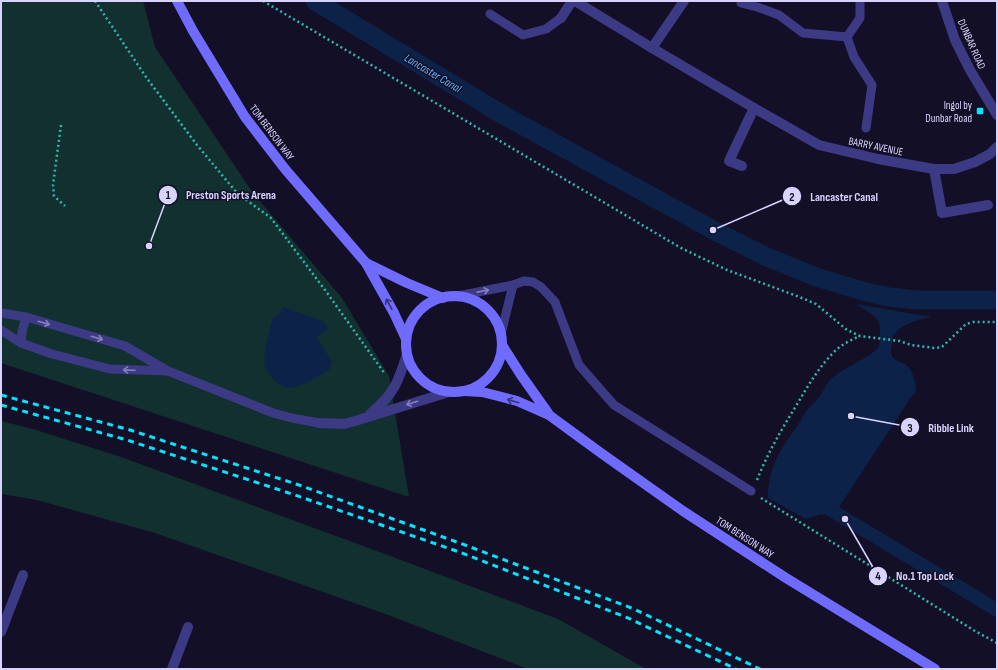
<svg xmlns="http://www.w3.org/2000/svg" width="998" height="670" font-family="'Sofia Sans Condensed',sans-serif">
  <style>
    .green { fill: #12302f }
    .water { fill: #0c2248 }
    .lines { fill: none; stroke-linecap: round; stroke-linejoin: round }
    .canal { stroke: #0c2248; stroke-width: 19 }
    .path { stroke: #2fb8b0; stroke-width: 2.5; stroke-dasharray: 2 3; stroke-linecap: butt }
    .service { stroke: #3d3a85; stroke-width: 9 }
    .minor { stroke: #3d3a85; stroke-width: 10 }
    .secondary { stroke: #6f6bff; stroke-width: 10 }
    .rail { stroke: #00e5ff; stroke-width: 3; stroke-dasharray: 6 5; stroke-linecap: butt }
    .oneway { stroke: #837fbc }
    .oneway2 { stroke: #38347d }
    .poi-dot { fill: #00e5ff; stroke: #130f26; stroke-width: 1.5 }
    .labels { text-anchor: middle; stroke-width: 3; stroke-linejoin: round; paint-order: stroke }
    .street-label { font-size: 11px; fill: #d9d4ff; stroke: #130f26 }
    .poi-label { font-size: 11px; fill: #d9d4ff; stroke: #130f26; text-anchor: end }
    .water-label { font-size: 12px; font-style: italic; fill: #62b6ff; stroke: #130f26 }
    .leader { fill: none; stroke: #d9d4ff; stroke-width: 1.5 }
    .callout-dot { fill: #d9d4ff; stroke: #130f26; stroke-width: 1.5 }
    .mark-label { font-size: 12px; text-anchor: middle; font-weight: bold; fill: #111 }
    .callout-label { font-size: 12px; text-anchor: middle; font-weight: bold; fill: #d9d4ff; stroke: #130f26; stroke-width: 3; stroke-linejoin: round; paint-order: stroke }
  </style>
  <rect width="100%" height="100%" fill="#130f26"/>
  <!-- green -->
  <g class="green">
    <polygon points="1,1 143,1 155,47 253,193 342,298 389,376 409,497 1,363"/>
    <polygon points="1,421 33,429 121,457 385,554 558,619 646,669 528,669 383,613 155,533 37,500 1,494"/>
  </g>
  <!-- water -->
  <g class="water">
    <path d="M 855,304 L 932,317 C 920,319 901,324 894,335 C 892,337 892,341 892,344 C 891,348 890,352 892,356 C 895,361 900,362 905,364 C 913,369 916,383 916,392 L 911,397 L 839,507 L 997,602 L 997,618 L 826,515 L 821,514 L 806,519 L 768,498 C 768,467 780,451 797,426 C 801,421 803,415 807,410 C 811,406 815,402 819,397 C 823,392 826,383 831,379 C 845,366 866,361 879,347 C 882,317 880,319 855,304 Z"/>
    <path d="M 283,307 L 323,321 L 328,329 L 317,337 L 332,362 L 329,370 C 318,376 306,385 293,387 C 286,389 281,386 276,382 C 272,378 267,372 265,367 C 262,354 270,332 273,318 L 279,314 Z"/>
  </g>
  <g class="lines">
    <!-- canal -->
    <polyline class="canal" points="315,1 498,112 713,230 767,257 816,277 866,292 889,297 917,300 997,300"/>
    <!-- path -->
    <g class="path">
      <polyline points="95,1 146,77 197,145 237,193 271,218 325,290 385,374"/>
      <polyline points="263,1 681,248 727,270 797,296 816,304 847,330 860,336 900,341 911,345 935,348 942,347 966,324 973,322 997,322"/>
      <polyline points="61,125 53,185 54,196 65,206"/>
      <path d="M 757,480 C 768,452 783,427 799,401 C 809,384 820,366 834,352 C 842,344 851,340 860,336"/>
      <polyline points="761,498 975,631 997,643"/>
    </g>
    <!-- service -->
    <g class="service">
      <polyline points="741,1 741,3 757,7 779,15 803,33 847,37"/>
      <polyline points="860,1 860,18 847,37 854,57 872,85 866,128"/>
      <polyline points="490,14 523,35 546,29 561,18"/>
      <polyline points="453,297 513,285 524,281 533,282 541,287 555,302 579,365 614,405 751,491"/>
      <polyline points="1,313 26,317 125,346 168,371 273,413 292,418 319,423"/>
      <polyline points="1,330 21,343 52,354 110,369 167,371"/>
      <polyline points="501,334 513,285"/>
      <polyline points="21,343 22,332 26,317"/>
    </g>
    <!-- minor -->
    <g class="minor">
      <polyline points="575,1 652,48 754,108 819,145 878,159 934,169 954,169 975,162 990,154 997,147"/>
      <polyline points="942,1 955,40 970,70 997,115"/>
      <polyline points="561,18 572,1"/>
      <polyline points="652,48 684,1"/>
      <polyline points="742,166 729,161 754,108"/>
      <polyline points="934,169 942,213 988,205"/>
      <path d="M 370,414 C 394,394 398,383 407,354"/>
      <polyline points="319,423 344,424 355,421 449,392"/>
      <polyline points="1,632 23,575"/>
      <polyline points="172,669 188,627"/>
    </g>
    <!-- secondary -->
    <g class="secondary">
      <polyline points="177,1 193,31 245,117 285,169 366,263 394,313 406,339"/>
      <polyline points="366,263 407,283 443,298"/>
      <circle cx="454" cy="344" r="48"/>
      <polyline points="502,345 521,375 548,413"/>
      <polyline points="464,391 482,392 498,396 517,401 549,415 601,453 683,511 786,578 935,669"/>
    </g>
    <!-- rail -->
    <g class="rail">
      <polyline points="1,395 130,430 299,485 465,545 634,609 760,669"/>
      <polyline points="1,405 127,440 295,495 462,553 628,618 736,669"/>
    </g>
  </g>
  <!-- one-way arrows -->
  <defs><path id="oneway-shaft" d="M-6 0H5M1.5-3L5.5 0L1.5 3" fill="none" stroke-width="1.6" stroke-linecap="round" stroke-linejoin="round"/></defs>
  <g class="oneway">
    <use href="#oneway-shaft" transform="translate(483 291) rotate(-11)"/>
    <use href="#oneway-shaft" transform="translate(44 323) rotate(16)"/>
    <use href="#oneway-shaft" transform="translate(97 338) rotate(16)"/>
    <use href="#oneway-shaft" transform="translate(129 370) rotate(-178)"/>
    <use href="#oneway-shaft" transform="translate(412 403) rotate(163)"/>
  </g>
  <g class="oneway2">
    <use href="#oneway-shaft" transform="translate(389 304) rotate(-119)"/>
    <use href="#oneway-shaft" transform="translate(513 401) rotate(-164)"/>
  </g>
  <!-- markers -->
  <rect class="poi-dot" x="976" y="107" width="8" height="8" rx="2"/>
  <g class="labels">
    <!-- street labels -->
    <g class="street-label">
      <text transform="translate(972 44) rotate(66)" y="4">DUNBAR ROAD</text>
      <text transform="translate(272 132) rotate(53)" y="4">TOM BENSON WAY</text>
      <text transform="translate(876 146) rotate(12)" y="4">BARRY AVENUE</text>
      <text transform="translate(745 537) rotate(33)" y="4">TOM BENSON WAY</text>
    </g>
    <!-- poi labels -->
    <g class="poi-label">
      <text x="972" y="109">Ingol by<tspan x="972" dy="13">Dunbar Road</tspan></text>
    </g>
    <!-- water labels -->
    <g class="water-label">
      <text transform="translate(433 73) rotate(31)" y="4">Lancaster Canal</text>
    </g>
  </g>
  <!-- callouts -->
  <path class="leader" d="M149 246L168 195M713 230L792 196M851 416L910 427M845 519L878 576"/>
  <g class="callout-dot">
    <circle cx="149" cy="246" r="4"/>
    <circle cx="713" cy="230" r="4"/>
    <circle cx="851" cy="416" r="4"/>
    <circle cx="845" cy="519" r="4"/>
    <circle cx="168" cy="195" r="10"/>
    <circle cx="792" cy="196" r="10"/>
    <circle cx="910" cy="427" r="10"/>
    <circle cx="878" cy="576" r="10"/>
  </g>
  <g class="mark-label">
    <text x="168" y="199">1</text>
    <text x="792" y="201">2</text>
    <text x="910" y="432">3</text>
    <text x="878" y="580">4</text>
  </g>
  <g class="callout-label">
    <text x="231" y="199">Preston Sports Arena</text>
    <text x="844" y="201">Lancaster Canal</text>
    <text x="951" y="432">Ribble Link</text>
    <text x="925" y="580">No.1 Top Lock</text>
  </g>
  <!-- border -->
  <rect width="998" height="670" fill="none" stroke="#d9d4ff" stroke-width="4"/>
</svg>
